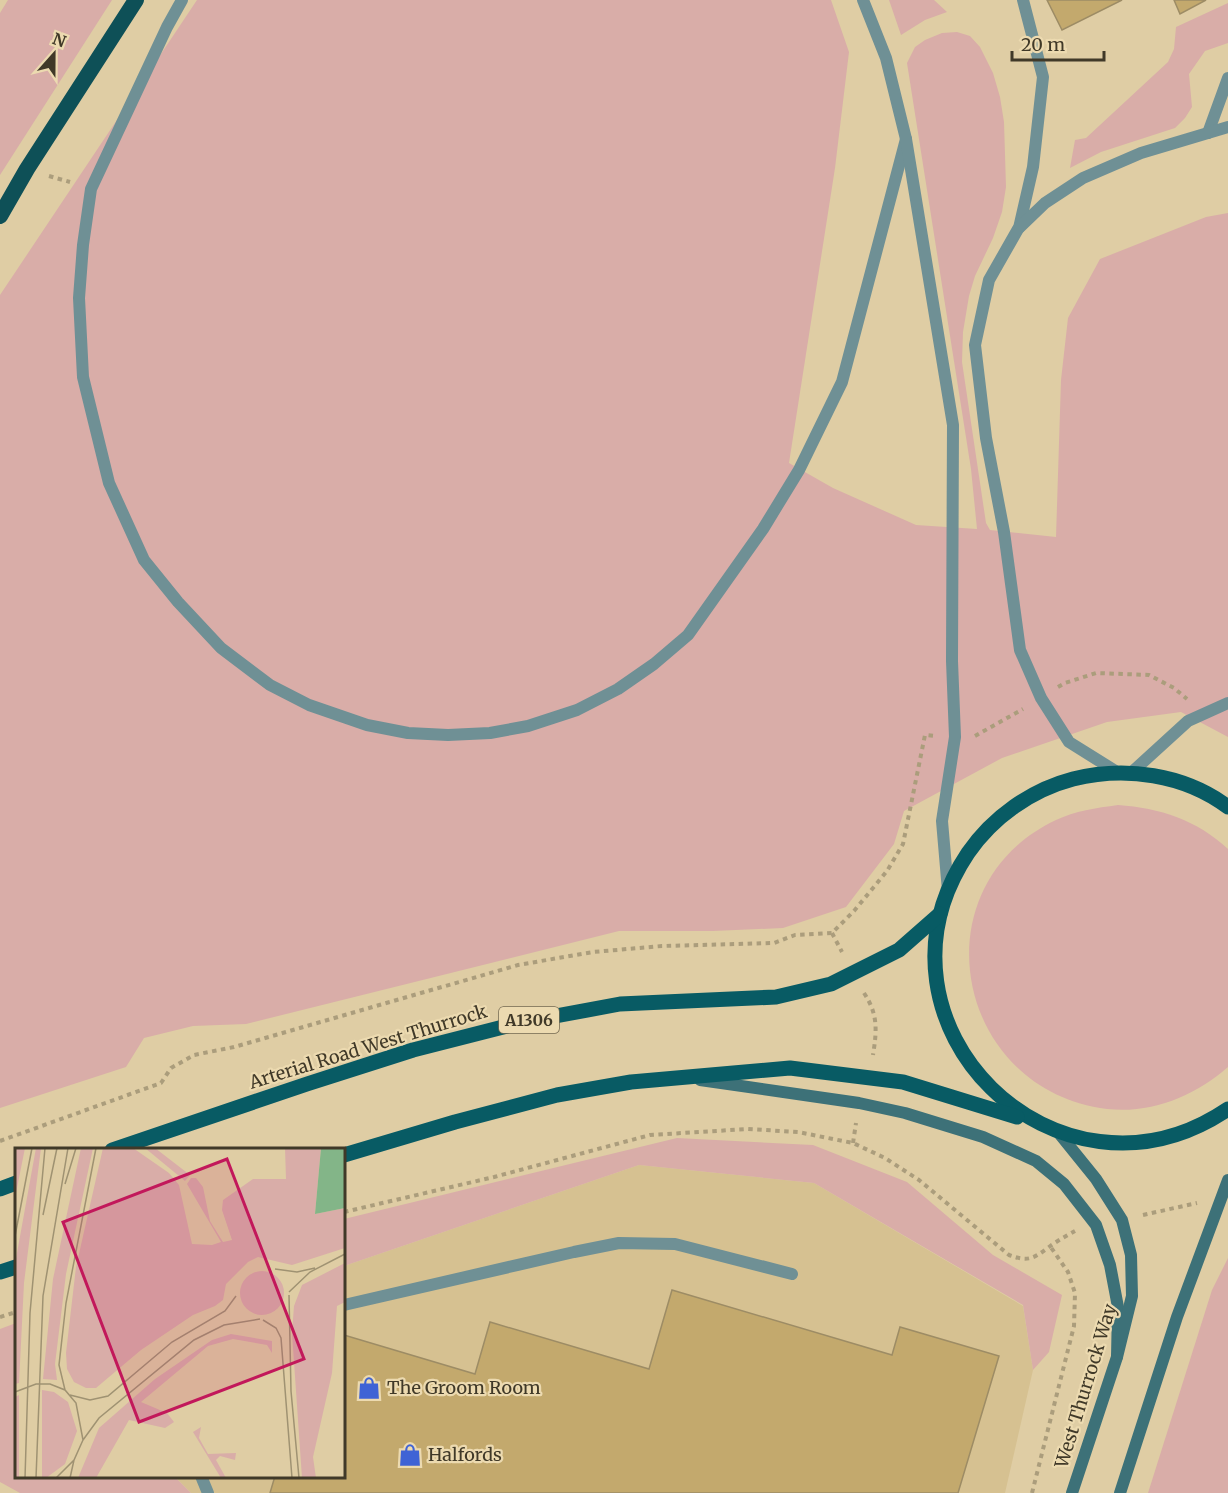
<svg xmlns="http://www.w3.org/2000/svg" width="1228" height="1493" font-family="Merriweather,serif">
  <style>
    .built { fill: #d6c191 }
    .green { fill: #d9ada8 }
    .building { fill: #c3a96d; stroke: #9d8c65; stroke-width: 1.5 }
    .lines { fill: none; stroke-linecap: round; stroke-linejoin: round }
    .path { stroke: #ab9d7c; stroke-width: 4; stroke-dasharray: 4.5 4.5; stroke-linecap: butt }
    .service { stroke: #6f9095; stroke-width: 12 }
    .secondary { stroke: #3d7178; stroke-width: 12 }
    .primary { stroke: #085b64; stroke-width: 15 }
    .trunk { stroke: #0e5057; stroke-width: 16 }
    .labels { text-anchor: middle; stroke-width: 4.5; stroke-linejoin: round; paint-order: stroke }
    .shield { fill: #ecdab0; stroke: #746951; stroke-width: 1.5 }
    .shield-label { font-size: 16px; font-weight: bold; fill: #403928 }
    .street-label { font-size: 18px; fill: #403928; stroke: #ecdab0 }
    .poi-label { font-size: 18px; fill: #403928; stroke: #ecdab0; text-anchor: start }
    .inset-road { fill: none; stroke: #9f9272; stroke-width: 1.5 }
    .view { fill: #c2185b; fill-opacity: 0.15; stroke: #c2185b; stroke-width: 3 }
    .inset-edge { fill: none; stroke: #403928; stroke-width: 3 }
  </style>
  <rect width="100%" height="100%" fill="#dfcda4"/>
  <!-- built -->
  <polygon class="built" points="639,1165 814,1183 1023,1306 1033,1370 1005,1493 191,1493 175,1477 344,1476 344,1266"/>
  <!-- green -->
  <g class="green">
    <polygon points="8,0 112,0 0,175 0,13"/>
    <polygon points="197,0 831,0 849,52 835,168 789,463 833,488 916,525 977,529 971,469 907,63 915,47 925,40 942,33 957,32 970,36 980,47 993,73 1000,97 1004,122 1006,187 1002,212 993,238 975,276 969,296 963,332 962,362 986,523 990,530 1056,537 1061,380 1068,318 1100,259 1206,217 1228,213 1228,737 1181,712 1107,722 1002,758 904,811 894,844 846,907 783,928 713,931 619,931 246,1024 193,1026 144,1038 126,1067 0,1108 0,295"/>
    <polygon points="889,0 934,0 947,12 925,20 901,35"/>
    <polygon points="1228,3 1228,43 1205,51 1189,74 1192,107 1185,118 1175,128 1101,152 1070,168 1075,140 1086,138 1168,62 1174,49 1176,27"/>
    <path d="M 1118,805 C 1160,808 1197,820 1228,849 L 1228,1067 C 1195,1096 1152,1114 1107,1109 C 954,1090 916,886 1056,820 C 1075,811 1096,808 1118,805 Z"/>
    <polygon points="677,1138 813,1145 907,1182 993,1255 1062,1295 1049,1352 1033,1370 1023,1305 814,1183 639,1165 344,1266 344,1219"/>
    <polygon points="1228,1258 1228,1493 1148,1493 1212,1290"/>
    <polygon points="16,1323 16,1476 175,1477 191,1493 20,1493 0,1482 0,1329"/>
  </g>
  <!-- building -->
  <g class="building">
    <polygon points="1047,0 1122,0 1062,30"/>
    <polygon points="1174,0 1206,0 1180,14"/>
    <polygon points="672,1290 892,1355 900,1327 999,1356 958,1493 270,1493 275,1476 344,1476 344,1335 475,1374 490,1322 649,1369"/>
  </g>
  <g class="lines">
    <!-- path -->
    <g class="path">
      <polyline points="49,176 70,182"/>
      <polyline points="1058,687 1065,683 1096,673 1149,675 1174,688 1187,699"/>
      <polyline points="975,736 1023,709"/>
      <polyline points="832,933 842,952"/>
      <path d="M 864,993 C 878,1014 877,1030 873,1055"/>
      <polyline points="0,1141 161,1083 171,1068 194,1055 234,1047 518,965 593,952 662,946 774,943 795,935 832,933 854,911 887,871 903,844 925,735 935,736"/>
      <polyline points="853,1143 856,1123"/>
      <path d="M 344,1212 L 494,1177 L 650,1135 L 748,1129 L 798,1132 L 853,1143 L 885,1158 L 919,1180 L 1009,1255 C 1028,1262 1033,1259 1049,1247 C 1057,1241 1066,1236 1075,1231"/>
      <polyline points="1143,1215 1197,1203"/>
      <polyline points="0,1317 16,1312"/>
      <polyline points="1032,1493 1074,1326 1075,1293 1068,1272 1050,1246"/>
    </g>
    <!-- service -->
    <g class="service">
      <polyline points="182,0 167,27 91,189 83,245 79,298 83,377 109,483 144,560 178,602 221,648 270,685 309,705 367,725 408,733 448,735 490,733 528,726 577,710 618,689 654,664 688,635 763,529 799,470 842,382 906,139"/>
      <polyline points="863,0 886,58 906,139 953,425 952,661 955,737 942,821 948,891"/>
      <polyline points="1208,133 1228,78"/>
      <polyline points="1019,228 1033,167 1043,77 1023,0"/>
      <polyline points="1117,772 1069,742 1041,698 1020,650 1004,532 986,438 975,345 989,280 1018,229 1045,203 1083,178 1141,153 1228,127"/>
      <polyline points="1131,773 1188,721 1228,703"/>
      <polyline points="344,1305 574,1252 619,1243 675,1244 792,1274"/>
      <polyline points="201,1476 208,1493"/>
    </g>
    <!-- secondary -->
    <g class="secondary">
      <polyline points="700,1080 859,1103 905,1113 983,1137 1036,1161 1064,1184 1096,1225 1110,1265 1118,1307 1117,1357"/>
      <polyline points="1058,1132 1096,1179 1122,1220 1131,1255 1132,1296 1117,1357 1072,1493"/>
      <polyline points="1120,1493 1177,1317 1228,1180"/>
    </g>
    <!-- primary -->
    <g class="primary">
      <path d="M 1228,807 C 1184,774 1125,766 1073,779 C 1031,790 993,817 968,853 C 854,1024 1058,1224 1228,1109"/>
      <polyline points="112,1150 307,1084 413,1050 523,1022 620,1004 776,997 831,984 899,950 940,914"/>
      <polyline points="344,1155 455,1122 557,1095 631,1082 790,1068 903,1082 1017,1117"/>
      <polyline points="0,1189 16,1183"/>
      <polyline points="0,1272 16,1267"/>
    </g>
    <!-- trunk -->
    <polyline class="trunk" points="0,216 27,169 136,0"/>
  </g>
  <!-- icons -->
  <defs>
    <g id="shop-bare" transform="scale(1.8)"><path d="M-5-2.5h2.3a2.7 3.5 0 0 1 5.4 0H5L5.5 6h-11ZM-1.5-2.5h3a1.5 2.3 0 0 0-3 0Z" fill="#3f63d5" stroke="#ecdab0" stroke-width="2.5" paint-order="stroke"/></g>
  </defs>
  <g fill-rule="evenodd">
    <use href="#shop-bare" x="369" y="1388"/>
    <use href="#shop-bare" x="410" y="1455"/>
  </g>
  <g class="labels">
    <!-- shield labels -->
    <rect class="shield" x="499" y="1007" width="60" height="26" rx="4.5"/>
    <g class="shield-label">
      <text x="529" y="1026">A1306</text>
    </g>
    <!-- street labels -->
    <g class="street-label">
      <text transform="translate(368 1047) rotate(-17)" y="6">Arterial Road West Thurrock</text>
      <text transform="translate(1086 1386) rotate(-73)" y="6">West Thurrock Way</text>
    </g>
    <!-- poi labels -->
    <g class="poi-label">
      <text x="387" y="1394">The Groom Room</text>
      <text x="428" y="1461">Halfords</text>
    </g>
  </g>
  <!-- overview -->
  <g transform="translate(15 1148)">
    <rect width="330" height="330" fill="#dfcda4"/>
    <path d="M 0,0 L 10,0 L 0,50 ZM 21,0 L 26,0 L 9,135 L 4,235 L 0,236 L 0,116 ZM 66,0 L 78,0 L 51,126 L 40,216 L 42,232 L 28,231 L 38,131 ZM 88,0 L 118,0 L 154,25 L 164,37 L 177,96 L 197,97 L 206,94 L 172,36 L 176,30 L 181,30 L 188,39 L 195,73 L 208,94 L 217,92 L 207,62 L 208,52 L 238,31 L 271,31 L 270,0 L 306,0 L 300,66 L 330,60 L 330,100 L 277,117 L 243,109 L 233,114 L 211,136 L 208,152 L 200,158 L 178,167 L 126,202 L 81,240 L 71,240 L 59,234 L 52,221 L 51,205 L 61,119 ZM 130,0 L 140,0 L 175,27 L 170,33 ZM 330,115 L 330,154 L 322,158 L 317,225 L 298,309 L 301,330 L 287,330 L 277,185 L 279,158 L 287,137 ZM225 145a22 22 0 1 1 44 0a22 22 0 1 1-44 0ZM 216,186 L 257,193 L 257,205 L 252,197 L 218,191 L 193,198 L 126,254 L 152,265 L 159,274 L 150,280 L 114,272 L 81,330 L 63,330 L 84,280 L 140,231 L 197,192 ZM 27,242 L 39,244 L 53,254 L 62,283 L 50,316 L 31,330 L 27,330 ZM 4,247 L 4,330 L 0,330 L 0,249 ZM 186,279 L 184,290 L 193,306 L 221,305 L 220,312 L 205,308 L 201,312 L 211,330 L 206,330 L 178,284 Z" fill="#d9ada8"/>
    <path d="M 306,0 L 330,0 L 330,60 L 300,66 Z" fill="#83b588"/>
    <path class="inset-road" d="M 50,36 L 61,0M 28,67 L 42,0M 0,88 L 17,0M 260,121 L 282,124 L 300,120M 274,144 L 295,124 L 330,106M 274,147 L 276,243 L 284,330M 248,172 L 261,180 L 266,190 L 277,330M 50,242 L 44,217 L 51,155 L 81,0M 0,244 L 21,236 L 35,236 L 50,242 L 61,255 L 68,292 L 59,312 L 41,330M 55,247 L 75,252 L 93,248 L 157,194 L 210,163 L 221,148M 68,292 L 84,270 L 179,192 L 209,177 L 245,171M 10,330 L 15,165 L 30,0M 21,330 L 28,148 L 53,0M 55,330 L 59,312"/>
    <path class="view" d="M 212,11 L 289,211 L 124,274 L 48,74 Z"/>
    <rect width="330" height="330" class="inset-edge"/>
  </g>
  <!-- north arrow -->
  <g transform="translate(54 54) rotate(21)" stroke="#ecdab0" stroke-width="4.5" paint-order="stroke">
  <path d="M0-4.5L10 22L0 15L-10 22Z" fill="#403928"/>
  <text y="-9" font-size="16" font-weight="bold" text-anchor="middle" fill="#403928">N</text>
  </g>
  <!-- scale -->
  <path d="M1012 51v9h92v-9" fill="none" stroke="#403928" stroke-width="3"/>
  <text x="1021" y="51" font-size="18" fill="#403928" stroke="#ecdab0" stroke-width="4.5" paint-order="stroke">20 m</text>
</svg>
